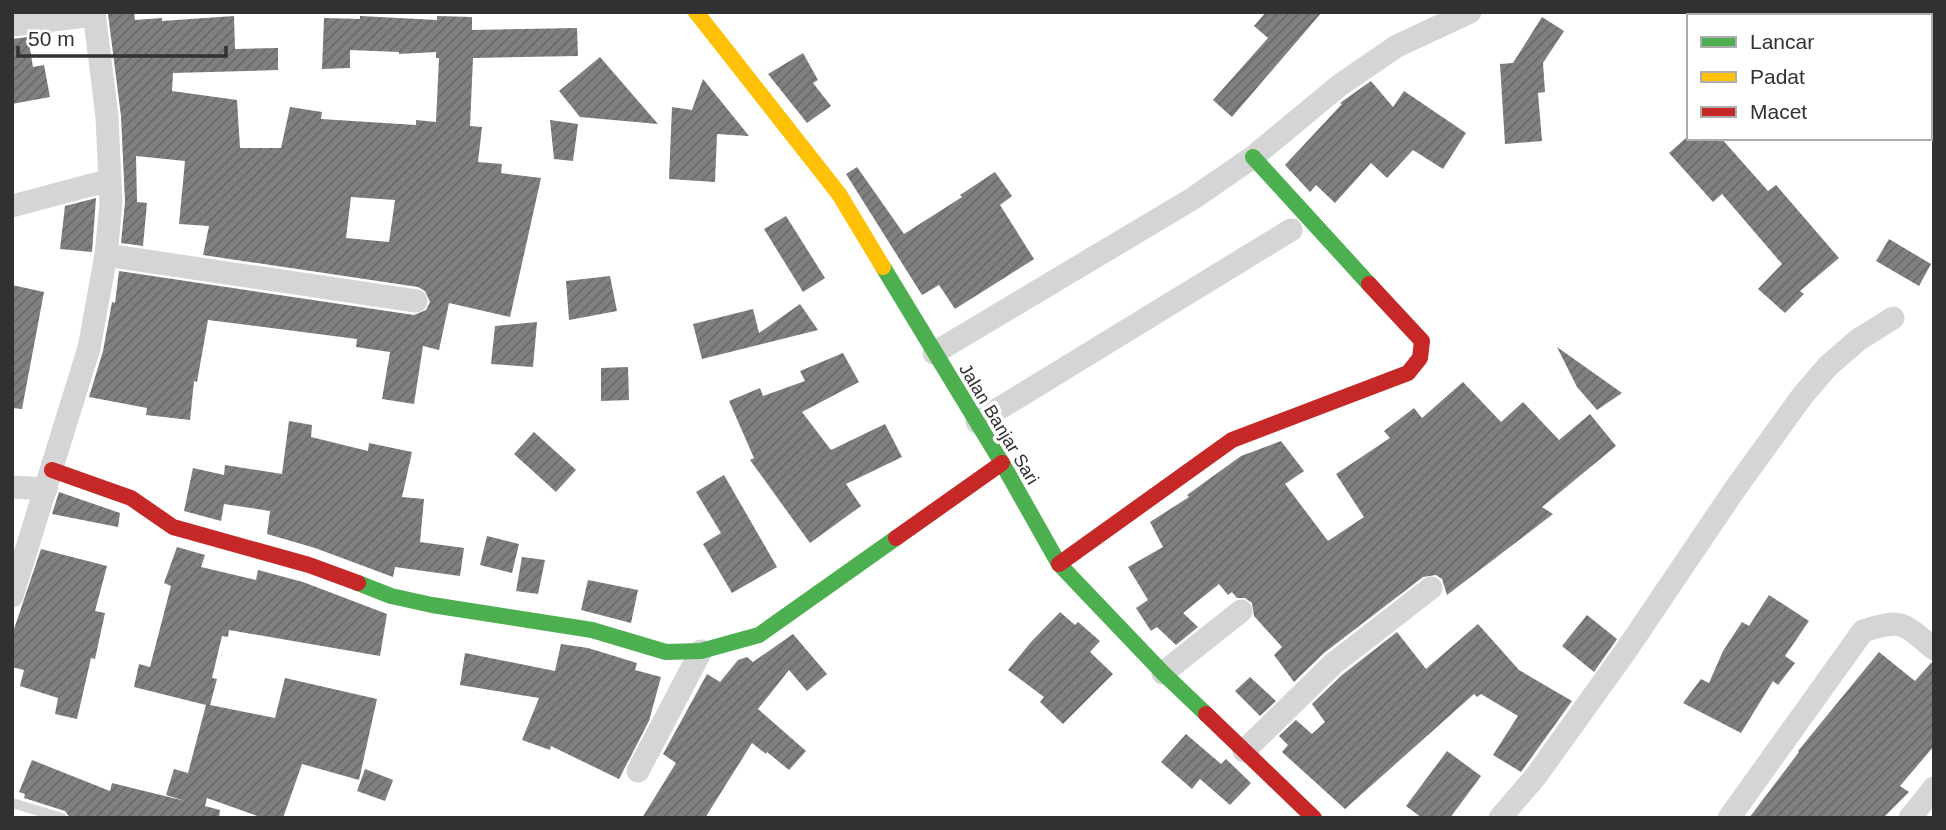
<svg xmlns="http://www.w3.org/2000/svg" width="1946" height="830" font-family="Arial,sans-serif">
  <style>
    .building { fill: url(#building-hatch); fill-rule: evenodd }
    .lines { fill: none; stroke-linecap: round; stroke-linejoin: round }
    .lane { stroke: #d5d5d5; stroke-width: 10 }
    .street { stroke: #d5d5d5; stroke-width: 23 }
    .fast { stroke: #4caf50; stroke-width: 16 }
    .slow { stroke: #ffc107; stroke-width: 16 }
    .jam { stroke: #c62828; stroke-width: 16 }
    .labels { text-anchor: middle; stroke-width: 7; stroke-linejoin: round; paint-order: stroke }
    .street-label { font-size: 18px; fill: #313131; stroke: #fff }
  </style>
  <defs>
    <pattern id="building-hatch" width="6" height="6" patternUnits="userSpaceOnUse" patternTransform="scale(1.75)"><rect width="6" height="6" fill="#808080"/><path d="M-1 1l2-2M0 6l6-6M5 7l2-2" fill="none" stroke="#696969"/></pattern>
  </defs>
  <rect width="100%" height="100%" fill="#fff"/>
  <!-- building -->
  <g class="building">
    <path d="M 134,12 L 135,20 L 162,18 L 162,21 L 234,16 L 235,49 L 278,48 L 278,70 L 173,73 L 172,91 L 237,100 L 240,148 L 281,148 L 290,107 L 322,112 L 321,119 L 416,125 L 416,120 L 436,122 L 439,58 L 436,58 L 436,52 L 399,54 L 399,52 L 350,50 L 350,68 L 322,69 L 324,18 L 360,19 L 360,16 L 437,20 L 437,16 L 472,17 L 472,30 L 577,28 L 578,56 L 473,58 L 470,126 L 482,127 L 478,162 L 502,164 L 501,173 L 541,178 L 510,317 L 449,303 L 439,350 L 423,346 L 414,404 L 382,399 L 390,352 L 356,347 L 357,339 L 208,320 L 197,382 L 194,381 L 190,420 L 146,415 L 147,408 L 89,397 L 103,351 L 112,302 L 115,303 L 119,271 L 414,315 L 426,310 L 430,302 L 425,291 L 418,287 L 203,255 L 209,226 L 179,224 L 185,161 L 136,156 L 137,202 L 147,203 L 143,246 L 121,243 L 125,202 L 121,116 L 108,14 ZM 351,197 L 395,200 L 389,242 L 346,238 Z"/>
    <polygon points="1266,12 1322,12 1232,117 1213,100 1268,38 1254,26"/>
    <polygon points="1542,17 1564,31 1543,63 1545,92 1538,93 1542,141 1505,144 1500,64 1513,63"/>
    <polygon points="28,37 33,67 44,65 50,97 12,104 12,39"/>
    <polygon points="803,53 818,80 813,83 831,106 807,123 768,74"/>
    <polygon points="600,57 658,124 580,117 559,91"/>
    <polygon points="703,79 749,136 717,134 715,182 669,179 672,107 692,110"/>
    <polygon points="1371,81 1393,107 1404,91 1466,133 1443,169 1413,150 1387,178 1371,163 1335,203 1316,185 1310,192 1285,165 1342,104 1340,103"/>
    <polygon points="550,120 578,124 573,161 554,159"/>
    <polygon points="1686,138 1721,138 1768,191 1776,185 1839,258 1800,291 1804,294 1785,313 1758,289 1782,264 1722,194 1713,202 1669,153"/>
    <polygon points="857,167 904,234 962,197 960,195 995,172 1012,196 1000,205 1034,259 955,309 939,285 922,295 846,174"/>
    <polygon points="96,198 92,252 60,249 65,206"/>
    <polygon points="786,216 825,278 803,292 764,229"/>
    <polygon points="1889,239 1931,264 1919,286 1876,261"/>
    <polygon points="610,276 617,311 569,320 566,281"/>
    <polygon points="12,285 44,292 22,409 12,408"/>
    <polygon points="800,304 818,330 702,359 693,324 753,309 759,333"/>
    <polygon points="537,322 533,367 491,364 495,326"/>
    <polygon points="1557,347 1622,393 1597,410 1577,387"/>
    <polygon points="843,353 859,382 802,412 831,450 885,424 902,457 846,484 861,506 810,543 750,460 754,458 729,401 760,388 763,396 805,381 800,371"/>
    <polygon points="628,367 629,400 601,401 601,368"/>
    <polygon points="1463,382 1501,422 1523,402 1559,440 1590,414 1616,446 1542,507 1553,514 1447,595 1442,579 1436,575 1423,577 1324,653 1294,682 1274,655 1282,647 1254,616 1252,603 1245,598 1237,598 1232,592 1228,595 1219,584 1183,613 1198,627 1176,645 1157,627 1151,631 1136,608 1148,600 1128,567 1163,547 1150,522 1189,497 1187,495 1241,456 1281,441 1304,471 1285,484 1328,541 1364,517 1336,474 1390,438 1384,431 1414,408 1422,418"/>
    <polygon points="289,421 312,425 311,437 368,451 369,443 412,452 402,497 424,499 420,542 464,548 460,576 395,567 393,577 315,548 267,534 270,511 224,504 221,521 184,511 193,468 224,475 225,465 282,474"/>
    <polygon points="534,432 576,470 556,492 514,454"/>
    <polygon points="724,475 777,567 732,593 703,544 721,533 696,492"/>
    <polygon points="59,492 120,513 118,527 52,514"/>
    <polygon points="487,536 519,544 512,573 480,565"/>
    <polygon points="177,547 205,555 201,567 256,580 258,570 303,582 387,614 380,656 229,630 228,637 222,636 212,678 217,679 210,705 275,718 285,678 377,699 359,780 302,764 283,818 263,818 207,798 205,806 220,810 219,818 70,818 65,811 24,798 25,794 19,792 32,760 110,791 112,783 185,801 166,795 174,769 188,773 206,705 134,687 139,664 150,667 171,586 164,583"/>
    <polygon points="41,549 107,566 95,611 105,613 95,659 91,658 77,719 55,714 58,698 20,686 24,670 12,667 12,635"/>
    <polygon points="522,557 545,560 538,594 516,591"/>
    <polygon points="588,580 638,590 631,623 581,610"/>
    <polygon points="1769,595 1809,621 1785,656 1795,663 1778,685 1773,681 1741,733 1683,703 1701,679 1709,683 1723,651 1742,622 1749,626"/>
    <polygon points="1060,612 1075,625 1078,622 1100,641 1090,652 1113,674 1063,724 1040,702 1044,697 1008,670 1031,642"/>
    <polygon points="1587,615 1617,639 1594,672 1562,646"/>
    <polygon points="1478,624 1519,670 1572,701 1521,772 1493,755 1518,716 1481,694 1477,697 1474,694 1345,809 1282,752 1288,745 1279,736 1296,720 1312,734 1325,722 1312,704 1342,675 1397,632 1426,669"/>
    <polygon points="793,634 827,674 807,691 789,670 758,709 806,751 789,770 767,752 766,754 752,743 705,818 642,818 676,763 663,754 707,674 720,682 738,660 747,657 753,662"/>
    <polygon points="561,644 588,648 637,663 635,670 661,677 649,721 619,779 551,746 550,750 522,740 539,698 460,685 465,653 555,671"/>
    <polygon points="1879,652 1915,681 1931,663 1934,663 1934,746 1900,786 1909,792 1883,818 1749,818 1799,752 1798,751"/>
    <polygon points="1250,677 1276,701 1260,716 1235,691"/>
    <polygon points="1186,734 1221,764 1226,759 1251,783 1230,805 1200,779 1192,789 1161,762"/>
    <polygon points="1447,751 1481,776 1450,818 1422,818 1406,806"/>
    <polygon points="365,769 393,780 385,801 357,791"/>
  </g>
  <g class="lines">
    <!-- lane -->
    <polyline class="lane" points="12,803 62,818"/>
    <!-- street -->
    <g class="street">
      <polyline points="12,25 94,15"/>
      <polyline points="12,206 110,180"/>
      <polyline points="106,255 416,301"/>
      <polyline points="934,353 1192,199 1253,157 1340,85 1397,46 1470,12"/>
      <polyline points="977,422 1291,230"/>
      <polyline points="12,487 46,489"/>
      <polyline points="12,596 89,348 106,255 111,203 107,117 94,12"/>
      <polyline points="1163,673 1241,611"/>
      <polyline points="1244,751 1333,664 1431,588"/>
      <polyline points="638,771 701,651"/>
      <polyline points="1500,818 1536,776 1625,652 1735,489 1803,395 1828,366 1858,340 1893,318"/>
      <path d="M 1729,818 L 1863,631 C 1903,618 1903,623 1934,649"/>
      <polyline points="1910,818 1934,788"/>
    </g>
    <!-- fast -->
    <g class="fast">
      <polyline points="1253,157 1369,284"/>
      <polyline points="883,267 1002,463 1059,564 1163,673 1206,714"/>
      <polyline points="358,583 391,596 432,605 592,630 666,652 701,651 759,635 896,538"/>
    </g>
    <!-- slow -->
    <polyline class="slow" points="696,12 839,194 883,267"/>
    <!-- jam -->
    <g class="jam">
      <polyline points="52,470 131,498 173,527 309,565 358,583"/>
      <polyline points="896,538 1002,463"/>
      <polyline points="1059,564 1232,440 1408,373 1420,358 1422,341 1369,284"/>
      <polyline points="1206,714 1314,818"/>
    </g>
  </g>
  <g class="labels">
    <!-- street labels -->
    <g class="street-label">
      <text transform="translate(999 424) rotate(59)" y="6">Jalan Banjar Sari</text>
    </g>
  </g>
  <!-- border -->
  <rect width="1946" height="830" fill="none" stroke="#313131" stroke-width="28"/>
  <!-- legend -->
  <rect x="1687" y="14" width="245" height="126" fill="#ffffff" stroke="#adadad" stroke-width="2"/>
  <rect x="1701" y="37" width="35" height="10" fill="#4caf50" stroke="#adadad" stroke-width="2"/>
  <text x="1750" y="49" font-size="21" fill="#313131">Lancar</text>
  <rect x="1701" y="72" width="35" height="10" fill="#ffc107" stroke="#adadad" stroke-width="2"/>
  <text x="1750" y="84" font-size="21" fill="#313131">Padat</text>
  <rect x="1701" y="107" width="35" height="10" fill="#c62828" stroke="#adadad" stroke-width="2"/>
  <text x="1750" y="119" font-size="21" fill="#313131">Macet</text>
  <!-- scale -->
  <path d="M18 46v10h208v-10" fill="none" stroke="#313131" stroke-width="3.5"/>
  <text x="28" y="46" font-size="21" fill="#313131" stroke="#ffffff" stroke-width="5" paint-order="stroke">50 m</text>
</svg>
